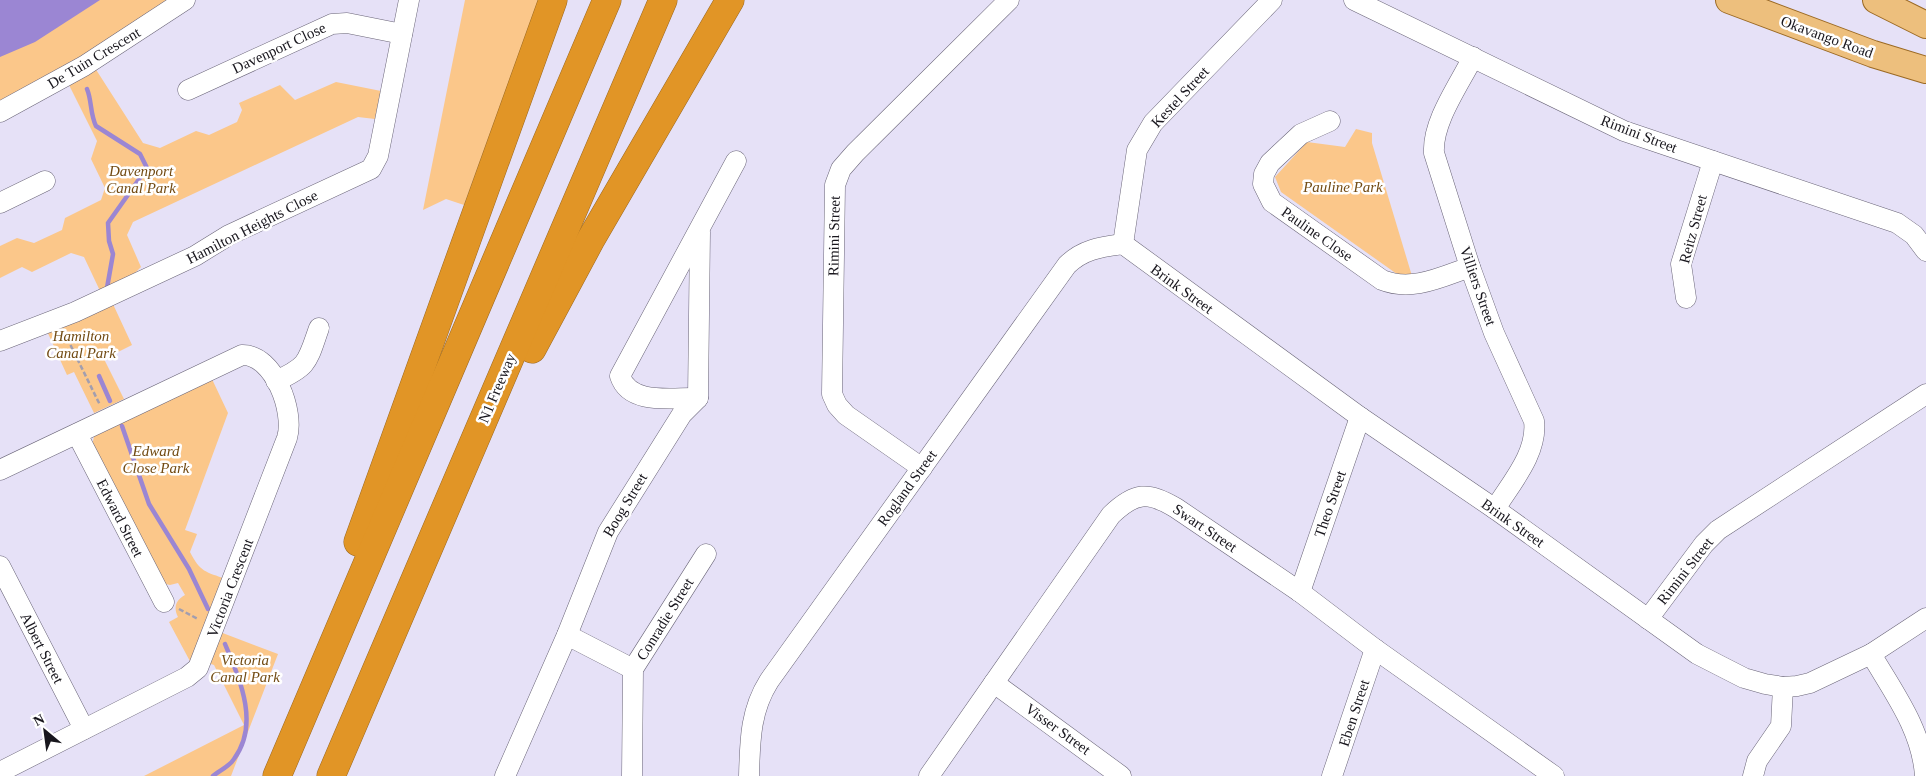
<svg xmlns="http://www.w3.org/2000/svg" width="1926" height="776" font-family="'Times New Roman',serif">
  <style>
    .green { fill: #fbc78a }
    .water { fill: #9b86d3 }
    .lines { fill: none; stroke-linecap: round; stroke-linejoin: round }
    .stream { stroke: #9b86d3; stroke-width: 4.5 }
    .minor-casing { stroke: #6a6578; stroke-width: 21 }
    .major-casing { stroke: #9b6923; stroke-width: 28 }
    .highway-casing { stroke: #9b6923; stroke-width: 29 }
    .path { stroke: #a29eaf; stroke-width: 2.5; stroke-dasharray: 5 2.5; stroke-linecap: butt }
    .minor { stroke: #fff; stroke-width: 20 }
    .major { stroke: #edbf7d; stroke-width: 26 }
    .highway { stroke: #e19526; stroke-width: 28 }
    .labels { text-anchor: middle; stroke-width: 5; stroke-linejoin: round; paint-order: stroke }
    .street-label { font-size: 15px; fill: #18161d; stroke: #fff }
    .park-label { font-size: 15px; font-style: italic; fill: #724b13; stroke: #fff }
  </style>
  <rect width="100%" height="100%" fill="#e6e1f7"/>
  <!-- green -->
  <g class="green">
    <polygon points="0,0 169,0 66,67 0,103"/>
    <polygon points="465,0 539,0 464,205 446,199 423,210"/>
    <polygon points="95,68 143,143 160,148 196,131 209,135 237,122 242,110 239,103 280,85 295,100 336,82 381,91 375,119 358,117 133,222 127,235 141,267 133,275 101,293 84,257 71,253 32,272 22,267 0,278 0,246 17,238 34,243 62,230 65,218 101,200 105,188 91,159 97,141 68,83"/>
    <polygon points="1356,129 1372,133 1372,143 1412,276 1404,279 1281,192 1275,177 1307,142 1345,147"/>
    <polygon points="112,302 132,345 104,359 124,399 94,413 74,372 67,375 46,329"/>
    <path d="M 211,377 L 228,413 L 185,530 L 197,534 L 190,552 C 200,572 206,572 226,579 L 192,665 L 169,622 L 178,617 C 173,607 176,600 185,595 L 178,583 L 170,585 L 162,583 L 92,447 L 94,436 Z"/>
    <polygon points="220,632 278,654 231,776 144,776 244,725 214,665 208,663"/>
  </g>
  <!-- water -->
  <polygon class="water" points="0,0 100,0 35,42 0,57"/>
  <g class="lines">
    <!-- stream -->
    <g class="stream">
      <path d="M 87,89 C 92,101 90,114 96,126 L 140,154 L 147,168 L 108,223 L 109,241 L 113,254 L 107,288"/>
      <polyline points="99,376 110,401"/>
      <polyline points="122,426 149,504 189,569 208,609"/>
      <path d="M 213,776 C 219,771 230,766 234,759 C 260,724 240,680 225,644"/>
    </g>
    <!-- minor casing -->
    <g class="minor-casing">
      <g id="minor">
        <polyline points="1354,0 1624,131 1897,223 1914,235 1926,251"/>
        <path d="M 1473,57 C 1459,85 1432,122 1434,153 L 1470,267 L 1494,333 L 1534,421 C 1538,453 1511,483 1495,509"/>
        <polyline points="188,90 332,24 347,23 402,34"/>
        <polyline points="0,112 84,66 185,0"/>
        <path d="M 1330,121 L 1301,134 L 1270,163 L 1264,174 L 1263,184 L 1272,202 L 1382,280 C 1412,292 1441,277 1470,267"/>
        <polyline points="0,203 45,181"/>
        <polyline points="1123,244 1360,417 1495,509 1697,654 1744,678 1765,684 1783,687 1797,686 1810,683 1871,654 1926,618"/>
        <polyline points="1123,244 1137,150 1153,123 1272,0"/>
        <polyline points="1686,298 1681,264 1713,161"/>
        <polyline points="0,341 75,312 195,256 229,235 371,169 378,156 409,0"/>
        <path d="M 276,381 C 309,366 307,362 319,328"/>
        <path d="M 698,398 C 673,397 630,406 620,376 L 736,161"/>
        <polyline points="77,434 164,602"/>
        <polyline points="922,468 846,415 837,405 832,394 835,185 841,169 855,153 1009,0"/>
        <path d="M 0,470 L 242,355 C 274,354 295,412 287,438 L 198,668 L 187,677 L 0,772"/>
        <polyline points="0,566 84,729"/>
        <polyline points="1300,592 1360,417"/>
        <polyline points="1648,619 1704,544 1718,530 1926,394"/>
        <polyline points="567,635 633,669"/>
        <path d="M 1871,654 C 1894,693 1922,730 1925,776"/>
        <polyline points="994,683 1121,776"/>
        <polyline points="505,776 567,635 608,532 682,414 698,398 700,232"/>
        <polyline points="632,776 633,669 706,554"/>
        <path d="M 749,776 C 750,741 750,711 769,681 L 1067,265 C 1083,249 1101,247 1123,244"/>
        <path d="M 929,776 L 1111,515 C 1135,492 1148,491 1176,508 L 1300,592 L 1375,649 L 1554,776"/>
        <polyline points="1332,776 1375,649"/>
        <polyline points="1753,776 1757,761 1781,726 1783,687"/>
      </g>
    </g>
    <!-- major casing -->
    <g class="major-casing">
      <g id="major">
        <polyline points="1729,0 1873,54 1926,70"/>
        <polyline points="1876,0 1926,25"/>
      </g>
    </g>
    <!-- highway casing -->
    <g class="highway-casing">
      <g id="highway">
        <polyline points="532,349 591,239 730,0"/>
        <polyline points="358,542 553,0"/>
        <polyline points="277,776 607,0"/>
        <polyline points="331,776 663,0"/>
      </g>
    </g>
    <!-- path -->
    <g class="path">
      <polyline points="73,332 68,340 100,405"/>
      <polyline points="179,609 198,619"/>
    </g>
    <!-- minor -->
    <use href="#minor" class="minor"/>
    <!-- major -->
    <use href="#major" class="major"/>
    <!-- highway -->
    <use href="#highway" class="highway"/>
  </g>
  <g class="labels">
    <!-- street labels -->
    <g class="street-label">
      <text transform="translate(1827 37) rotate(20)" y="5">Okavango Road</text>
      <text transform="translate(279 48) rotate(-25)" y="5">Davenport Close</text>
      <text transform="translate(94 58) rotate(-31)" y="5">De Tuin Crescent</text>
      <text transform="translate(1180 97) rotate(-47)" y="5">Kestel Street</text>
      <text transform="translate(1639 134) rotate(21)" y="5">Rimini Street</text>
      <text transform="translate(252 227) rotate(-27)" y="5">Hamilton Heights Close</text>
      <text transform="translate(1693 229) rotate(-75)" y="5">Reitz Street</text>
      <text transform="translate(1317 234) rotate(35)" y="5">Pauline Close</text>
      <text transform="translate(834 236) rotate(-89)" y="5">Rimini Street</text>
      <text transform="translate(1478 286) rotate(71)" y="5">Villiers Street</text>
      <text transform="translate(1182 289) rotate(36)" y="5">Brink Street</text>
      <text transform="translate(497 388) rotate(-67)" y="5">N1 Freeway</text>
      <text transform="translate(907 488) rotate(-54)" y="5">Rogland Street</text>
      <text transform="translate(1330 504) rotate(-71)" y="5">Theo Street</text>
      <text transform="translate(625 505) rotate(-59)" y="5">Boog Street</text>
      <text transform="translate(120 518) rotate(63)" y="5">Edward Street</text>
      <text transform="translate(1513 523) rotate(35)" y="5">Brink Street</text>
      <text transform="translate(1205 528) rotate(34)" y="5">Swart Street</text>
      <text transform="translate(1685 571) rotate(-52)" y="5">Rimini Street</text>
      <text transform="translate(230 588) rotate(-69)" y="5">Victoria Crescent</text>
      <text transform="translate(665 619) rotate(-58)" y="5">Conradie Street</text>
      <text transform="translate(42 648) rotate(63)" y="5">Albert Street</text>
      <text transform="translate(1354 713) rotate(-72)" y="5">Eben Street</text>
      <text transform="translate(1058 729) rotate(36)" y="5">Visser Street</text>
    </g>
    <!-- park labels -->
    <g class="park-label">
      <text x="141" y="176">Davenport<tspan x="141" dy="17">Canal Park</tspan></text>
      <text x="1343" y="192">Pauline Park</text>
      <text x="81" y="341">Hamilton<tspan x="81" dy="17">Canal Park</tspan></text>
      <text x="156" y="456">Edward<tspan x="156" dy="17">Close Park</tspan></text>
      <text x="245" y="665">Victoria<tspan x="245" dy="17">Canal Park</tspan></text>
    </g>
  </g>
  <!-- north arrow -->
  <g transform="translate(45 731) rotate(331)" stroke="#ffffff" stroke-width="4" paint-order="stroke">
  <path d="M0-4L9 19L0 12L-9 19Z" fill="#18161d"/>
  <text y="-8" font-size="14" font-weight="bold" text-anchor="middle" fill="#18161d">N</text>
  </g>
</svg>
